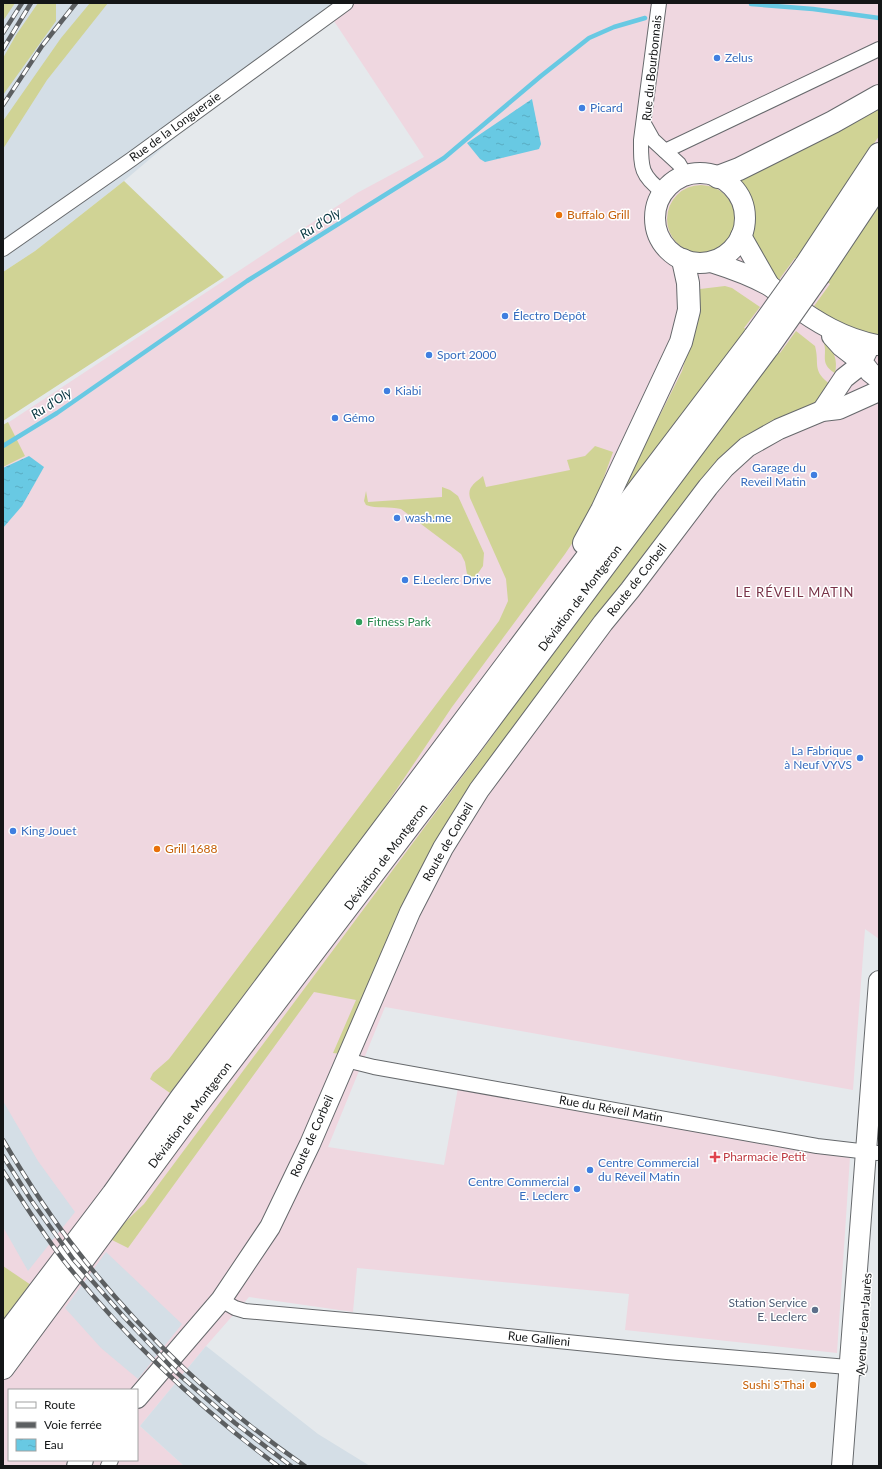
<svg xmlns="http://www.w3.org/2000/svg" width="882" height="1469" font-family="Lato,sans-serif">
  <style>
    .commercial { fill: #efd7e0; fill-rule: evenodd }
    .built { fill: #d4dee6 }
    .grass { fill: #d0d395 }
    .water { fill: url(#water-ripples) }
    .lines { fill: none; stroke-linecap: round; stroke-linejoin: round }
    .stream { stroke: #68c9e3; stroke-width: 4.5 }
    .minor-casing { stroke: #66696c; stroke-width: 16 }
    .secondary-casing { stroke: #66696c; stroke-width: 22 }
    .primary-casing { stroke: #66696c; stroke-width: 24 }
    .trunk-casing { stroke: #66696c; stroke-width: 24 }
    .minor { stroke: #fff; stroke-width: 14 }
    .secondary { stroke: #fff; stroke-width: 20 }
    .primary { stroke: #fff; stroke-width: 22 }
    .trunk { stroke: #fff; stroke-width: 22 }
    .rail-casing { stroke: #5c5f61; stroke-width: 4.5 }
    .rail { stroke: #fff; stroke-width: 3; stroke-dasharray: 9; stroke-linecap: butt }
    .primary-bridge-casing { stroke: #66696c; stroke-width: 24; stroke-linecap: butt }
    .primary-bridge { stroke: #fff; stroke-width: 22 }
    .shop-dot { fill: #3f7fe0; stroke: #fff; stroke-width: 1.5 }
    .food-dot { fill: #e8710a; stroke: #fff; stroke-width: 1.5 }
    .leisure-dot { fill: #2e9e5b; stroke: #fff; stroke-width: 1.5 }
    .health-dot { fill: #e0444e; stroke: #fff; stroke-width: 1.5 }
    .service-dot { fill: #5c6f8a; stroke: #fff; stroke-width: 1.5 }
    .labels { text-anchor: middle; stroke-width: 3; stroke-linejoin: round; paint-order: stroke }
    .shop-label { font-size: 12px; fill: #366cbe; stroke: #fff; text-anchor: start }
    .street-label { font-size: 12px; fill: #141617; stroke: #fff }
    .food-label { font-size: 12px; fill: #c56008; stroke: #fff; text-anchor: start }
    .leisure-label { font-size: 12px; fill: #27864d; stroke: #fff; text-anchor: start }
    .health-label { font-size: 12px; fill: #be3a42; stroke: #fff; text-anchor: start }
    .service-label { font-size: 12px; fill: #4e5e75; stroke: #fff; text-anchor: end }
    .water-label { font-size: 13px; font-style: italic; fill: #053540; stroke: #fff }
    .neighbourhood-label { font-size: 13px; letter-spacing: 1px; fill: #783247; stroke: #fff }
  </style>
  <defs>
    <pattern id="water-ripples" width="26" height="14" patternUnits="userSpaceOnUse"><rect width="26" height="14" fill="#68c9e3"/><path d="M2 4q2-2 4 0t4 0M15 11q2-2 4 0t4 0" fill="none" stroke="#59acc2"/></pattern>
  </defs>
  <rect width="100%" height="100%" fill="#e5e9ec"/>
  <!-- commercial -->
  <path class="commercial" d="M 335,3 L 879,3 L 879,939 L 865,929 L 853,1090 L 385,1007 L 328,1147 L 444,1165 L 458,1088 L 850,1157 L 837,1353 L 625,1330 L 629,1294 L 357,1268 L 353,1312 L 249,1297 L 206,1346 L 140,1426 L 184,1466 L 3,1466 L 3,426 L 357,193 L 424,157 L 326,9 ZM 9,1390 L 137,1390 L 137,1460 L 9,1460 Z"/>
  <!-- built -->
  <g class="built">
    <polygon points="3,3 335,3 326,9 124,181 35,251 3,272"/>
    <polygon points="3,1101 38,1161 75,1212 28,1271 3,1227"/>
    <polygon points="106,1252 182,1324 138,1379 101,1348 65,1308"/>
    <polygon points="206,1346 318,1434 370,1466 184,1466 140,1426"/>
  </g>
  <!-- grass -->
  <g class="grass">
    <polygon points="3,3 15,3 3,21"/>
    <polygon points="38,3 56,3 56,21 3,95 3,58 16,35"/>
    <polygon points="90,3 108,3 47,80 3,149 3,121 61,38"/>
    <polygon points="879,108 879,136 797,259 795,258 778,281 752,238 755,212 750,198 741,184 735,180 832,135"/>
    <polygon points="124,181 224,277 3,421 3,272 35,251"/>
    <circle cx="701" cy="219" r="34"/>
    <polygon points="879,204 879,335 866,337 850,332 814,306 830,284 827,281"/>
    <polygon points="725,286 732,288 760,307 744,328 747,330 606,516 651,433 682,371 696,323 700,289"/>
    <path d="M 796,331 L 815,346 C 820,365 811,370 831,385 L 823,395 L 813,404 L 761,430 L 478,779 L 341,1054 L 333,1053 L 356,1000 L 314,992 L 128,1248 L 110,1239 L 121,1226 L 144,1204 L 497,730 L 496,728 L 777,352 L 780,353 Z"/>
    <path d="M 823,341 C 834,349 838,360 835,373 C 818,363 829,354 823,341 Z"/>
    <polygon points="8,422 25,456 3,467 3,425"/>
    <path d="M 595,446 L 613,452 L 599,491 L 577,536 L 565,554 L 452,707 L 378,817 L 170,1093 L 150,1079 L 153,1073 L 169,1059 L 499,621 L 508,601 L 506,579 L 470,498 C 467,487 475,483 483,476 L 486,487 L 570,470 L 567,460 L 585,456 Z"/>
    <path d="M 442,487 L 450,490 L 458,496 L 484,553 L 483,566 L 474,579 L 467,574 L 465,562 L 461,554 L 401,509 C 389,506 377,509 366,505 L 364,501 L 366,491 L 368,502 L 442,497 Z"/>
    <polygon points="3,1266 31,1285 3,1322"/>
  </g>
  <!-- water -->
  <g class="water">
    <polygon points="532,99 541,144 539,149 485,162 480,159 467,143"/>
    <polygon points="29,456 44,467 22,506 3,528 3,468"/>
  </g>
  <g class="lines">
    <!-- stream -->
    <g class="stream">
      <polyline points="751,4 813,9 879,18"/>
      <polyline points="3,446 57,413 247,281 444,158 541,76 589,38 614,27 645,18"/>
    </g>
    <!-- minor casing -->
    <g class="minor-casing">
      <g id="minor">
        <path d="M 659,3 L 641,140 C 641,167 640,175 663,192"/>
        <polyline points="644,124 653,140 679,164 686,176"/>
        <polyline points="665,151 879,49"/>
        <polyline points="3,249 132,159 346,3"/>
        <polyline points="346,1060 374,1067 817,1146 877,1153"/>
        <polyline points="221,1300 235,1308 245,1311 379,1323 667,1352 860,1368"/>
        <polyline points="108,1466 111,1460"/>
      </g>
    </g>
    <!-- secondary casing -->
    <g class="secondary-casing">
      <g id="secondary">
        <circle cx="700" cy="218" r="45"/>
        <polyline points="741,236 769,285"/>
        <path d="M 711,262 C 730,268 750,275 768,285 C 776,289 782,297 789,302 C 816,322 844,339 877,345"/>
        <polyline points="867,351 864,357 863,363 870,372 879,379"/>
        <polyline points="822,411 844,378 863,363 841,346 832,336"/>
        <polyline points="137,1398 221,1300 270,1227 310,1144 410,912 443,848 479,790 603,623 630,590 708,487 725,467 747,447 779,429 822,411 839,409 879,391"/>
        <polyline points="77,1466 83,1460"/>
        <polyline points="842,1466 879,981"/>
      </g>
    </g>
    <!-- primary casing -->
    <g class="primary-casing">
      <g id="primary">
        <polyline points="805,266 879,154"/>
        <polyline points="819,275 879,185"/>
        <polyline points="584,543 602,510 681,342 689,310 688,283 683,260"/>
        <polyline points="3,1339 113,1194 181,1098 576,572 755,336"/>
        <polyline points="3,1368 197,1105 470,746 769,346"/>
      </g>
    </g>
    <!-- trunk casing -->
    <g class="trunk-casing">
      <polyline id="trunk" points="718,177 739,169 833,122 879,96"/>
    </g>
    <!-- minor -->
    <use href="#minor" class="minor"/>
    <!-- secondary -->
    <use href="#secondary" class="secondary"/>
    <!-- primary -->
    <use href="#primary" class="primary"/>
    <!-- trunk -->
    <use href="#trunk" class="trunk"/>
    <!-- rail casing -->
    <g class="rail-casing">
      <g id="rail">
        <polyline points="3,33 22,3"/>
        <polyline points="3,49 31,3"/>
        <polyline points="3,105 42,46 76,3"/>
        <path d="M 3,1140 C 26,1179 51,1218 79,1253 C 141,1333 221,1409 305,1466"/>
        <polyline points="3,1156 31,1200 73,1259 124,1317 176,1372 207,1399 235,1423 291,1466"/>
        <path d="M 3,1171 C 24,1203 44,1236 68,1266 C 129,1341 200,1409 278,1466"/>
      </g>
    </g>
    <!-- rail -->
    <use href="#rail" class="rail"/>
    <!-- primary-bridge casing -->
    <g class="primary-bridge-casing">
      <g id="primary-bridge">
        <polyline points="755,336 805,266"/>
        <polyline points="769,346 819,275"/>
      </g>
    </g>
    <!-- primary-bridge -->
    <use href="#primary-bridge" class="primary-bridge"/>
  </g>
  <!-- markers -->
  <g class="shop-dot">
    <circle cx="717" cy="58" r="4"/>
    <circle cx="582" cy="108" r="4"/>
    <circle cx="505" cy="316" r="4"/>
    <circle cx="429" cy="355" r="4"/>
    <circle cx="387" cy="391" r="4"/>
    <circle cx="335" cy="418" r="4"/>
    <circle cx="814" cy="475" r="4"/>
    <circle cx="397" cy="518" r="4"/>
    <circle cx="405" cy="580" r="4"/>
    <circle cx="860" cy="758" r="4"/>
    <circle cx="13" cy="831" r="4"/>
    <circle cx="590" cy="1170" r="4"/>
    <circle cx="577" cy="1189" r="4"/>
  </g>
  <g class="food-dot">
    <circle cx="559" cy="215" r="4"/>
    <circle cx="157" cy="849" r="4"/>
    <circle cx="813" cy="1385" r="4"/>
  </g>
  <circle class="leisure-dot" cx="359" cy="622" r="4"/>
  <path class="health-dot" d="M713 1151h4v4h4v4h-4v4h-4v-4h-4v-4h4z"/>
  <circle class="service-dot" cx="815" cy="1310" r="4"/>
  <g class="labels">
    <!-- shop labels -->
    <g class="shop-label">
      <text x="725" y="62">Zelus</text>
      <text x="590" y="112">Picard</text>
      <text x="513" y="320">Électro Dépôt</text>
      <text x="437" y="359">Sport 2000</text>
      <text x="395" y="395">Kiabi</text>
      <text x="343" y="422">Gémo</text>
      <text x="806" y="472" text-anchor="end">Garage du<tspan x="806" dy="14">Reveil Matin</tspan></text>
      <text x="405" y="522">wash.me</text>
      <text x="413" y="584">E.Leclerc Drive</text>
      <text x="852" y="755" text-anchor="end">La Fabrique<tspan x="852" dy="14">à Neuf VYVS</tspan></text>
      <text x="21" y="835">King Jouet</text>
      <text x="598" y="1167">Centre Commercial<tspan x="598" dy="14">du Réveil Matin</tspan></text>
      <text x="569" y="1186" text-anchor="end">Centre Commercial<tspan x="569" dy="14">E. Leclerc</tspan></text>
    </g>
    <!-- street labels -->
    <g class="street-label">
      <text transform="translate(652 68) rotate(-84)" y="4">Rue du Bourbonnais</text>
      <text transform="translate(175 127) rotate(-36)" y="4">Rue de la Longueraie</text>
      <text transform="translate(637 580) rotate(-52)" y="4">Route de Corbeil</text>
      <text transform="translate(580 598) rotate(-53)" y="4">Déviation de Montgeron</text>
      <text transform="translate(448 842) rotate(-60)" y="4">Route de Corbeil</text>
      <text transform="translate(386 857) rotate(-53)" y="4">Déviation de Montgeron</text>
      <text transform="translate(611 1109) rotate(10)" y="4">Rue du Réveil Matin</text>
      <text transform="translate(190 1115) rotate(-53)" y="4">Déviation de Montgeron</text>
      <text transform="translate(312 1136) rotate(-66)" y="4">Route de Corbeil</text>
      <text transform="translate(864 1324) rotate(-86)" y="4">Avenue Jean Jaurès</text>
      <text transform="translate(539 1339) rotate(6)" y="4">Rue Gallieni</text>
    </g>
    <!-- food labels -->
    <g class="food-label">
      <text x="567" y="219">Buffalo Grill</text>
      <text x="165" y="853">Grill 1688</text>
      <text x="805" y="1389" text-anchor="end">Sushi S'Thai</text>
    </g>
    <!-- leisure labels -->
    <g class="leisure-label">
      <text x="367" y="626">Fitness Park</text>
    </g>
    <!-- health labels -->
    <g class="health-label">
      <text x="723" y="1161">Pharmacie Petit</text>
    </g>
    <!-- service labels -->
    <g class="service-label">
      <text x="807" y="1307">Station Service<tspan x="807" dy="14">E. Leclerc</tspan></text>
    </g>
    <!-- water labels -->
    <g class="water-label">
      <text transform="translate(320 223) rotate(-32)" y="5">Ru d'Oly</text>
      <text transform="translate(51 403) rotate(-33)" y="5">Ru d'Oly</text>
    </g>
    <!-- neighbourhood labels -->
    <g class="neighbourhood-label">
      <text x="795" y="597">LE RÉVEIL MATIN</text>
    </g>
  </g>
  <!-- border -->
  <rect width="882" height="1469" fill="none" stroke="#141617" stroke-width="8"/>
  <!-- legend -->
  <rect x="8" y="1389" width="130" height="72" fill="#ffffff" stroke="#a1a2a2"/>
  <rect x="16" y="1402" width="20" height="6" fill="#ffffff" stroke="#a1a2a2"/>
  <text x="44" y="1409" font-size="12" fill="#141617">Route</text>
  <rect x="16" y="1422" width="20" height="6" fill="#5c5f61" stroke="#a1a2a2"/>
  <text x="44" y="1429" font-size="12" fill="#141617">Voie ferrée</text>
  <rect x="16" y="1439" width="20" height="12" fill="url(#water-ripples)" stroke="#a1a2a2"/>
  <text x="44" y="1449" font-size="12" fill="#141617">Eau</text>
</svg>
